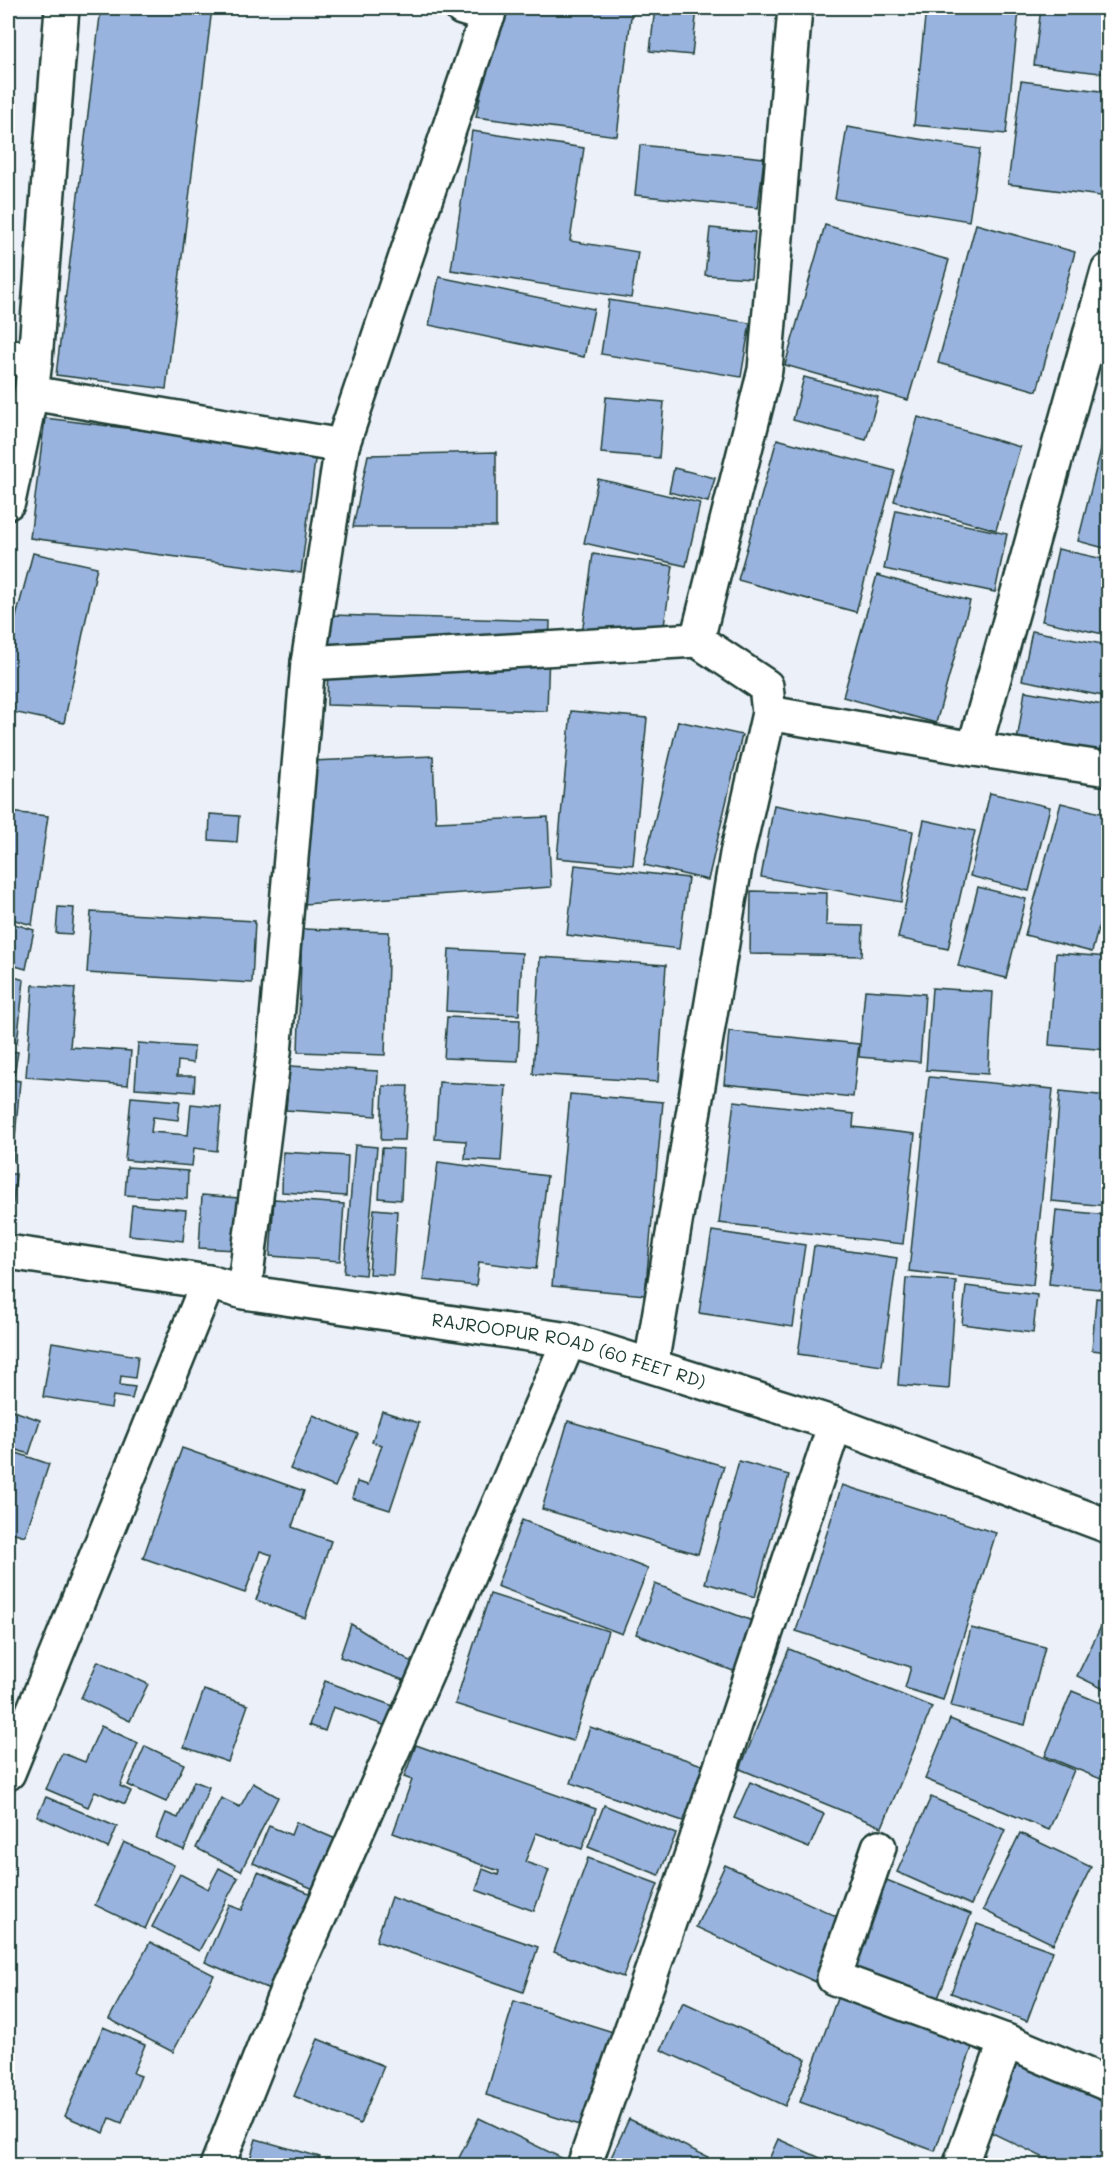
<svg xmlns="http://www.w3.org/2000/svg" width="1116" height="2173" font-family="Mali,sans-serif">
  <style>
    .building { fill: #99b3df; stroke: #1f3d34; stroke-width: 1.5 }
    .lines { fill: none; stroke-linecap: round; stroke-linejoin: round }
    .minor-casing { stroke: #1f3d34; stroke-width: 38 }
    .secondary-casing { stroke: #1f3d34; stroke-width: 38 }
    .minor { stroke: #fff; stroke-width: 33 }
    .secondary { stroke: #fff; stroke-width: 33 }
    .labels { text-anchor: middle; stroke-width: 5; stroke-linejoin: round; paint-order: stroke }
    .street-label { font-size: 18px; fill: #1f3d34; stroke: #fff }
  </style>
  <rect width="100%" height="100%" fill="#ebf0f9"/>
  <filter id="ink" filterUnits="userSpaceOnUse"><feTurbulence type="fractalNoise" baseFrequency=".0167" numOctaves="2"/><feDisplacementMap in="SourceGraphic" scale="12" xChannelSelector="R" yChannelSelector="G"/><feConvolveMatrix kernelMatrix="1 2 1 2 8 2 1 2 1" color-interpolation-filters="sRGB"/></filter>
  <g filter="url(#ink)">
    <!-- building -->
    <g class="building">
      <polygon points="101,8 212,8 166,389 56,375"/>
      <polygon points="498,8 632,8 617,136 476,117"/>
      <polygon points="655,8 697,8 692,55 650,51"/>
      <polygon points="926,8 989,8 1019,11 1006,134 914,125"/>
      <polygon points="1041,8 1108,8 1108,74 1034,65"/>
      <polygon points="1021,81 1108,92 1108,197 1008,184"/>
      <polygon points="847,127 980,149 969,221 835,199"/>
      <polygon points="472,131 584,148 570,241 638,252 631,298 451,270"/>
      <polygon points="640,145 764,158 758,208 635,195"/>
      <polygon points="976,224 1075,252 1037,391 938,363"/>
      <polygon points="825,225 949,260 908,400 785,365"/>
      <polygon points="710,228 755,232 751,278 705,275"/>
      <polygon points="439,277 594,309 584,357 429,325"/>
      <polygon points="609,300 750,323 741,377 601,354"/>
      <polygon points="804,377 878,397 866,440 793,420"/>
      <polygon points="606,397 664,402 659,458 601,453"/>
      <polygon points="918,417 1020,447 996,530 894,501"/>
      <polygon points="45,418 316,452 301,573 30,538"/>
      <polygon points="1106,429 1108,429 1108,549 1078,541"/>
      <polygon points="777,439 895,471 856,612 738,580"/>
      <polygon points="496,452 496,527 353,527 368,455"/>
      <polygon points="674,468 715,478 708,502 669,492"/>
      <polygon points="598,479 700,503 686,566 584,543"/>
      <polygon points="896,510 1007,534 995,592 884,569"/>
      <polygon points="1058,549 1108,560 1108,635 1042,621"/>
      <polygon points="33,553 97,567 64,723 8,711 8,647"/>
      <polygon points="593,554 673,566 660,652 581,641"/>
      <polygon points="877,575 970,601 936,723 843,697"/>
      <polygon points="329,615 550,621 547,711 327,705"/>
      <polygon points="1032,631 1108,645 1108,697 1022,680"/>
      <polygon points="1025,691 1108,706 1108,757 1017,741"/>
      <polygon points="571,711 647,718 633,865 557,858"/>
      <polygon points="678,721 742,735 708,880 644,865"/>
      <polygon points="433,756 436,822 548,817 551,887 304,904 311,761"/>
      <polygon points="990,793 1050,807 1029,891 970,876"/>
      <polygon points="1061,803 1108,815 1108,891 1092,952 1025,935"/>
      <polygon points="774,805 913,831 901,902 761,877"/>
      <polygon points="8,812 48,816 32,925 8,918"/>
      <polygon points="210,814 239,816 237,842 209,840"/>
      <polygon points="924,820 975,831 948,949 898,938"/>
      <polygon points="575,865 688,878 679,949 567,935"/>
      <polygon points="978,887 1026,899 1006,978 958,966"/>
      <polygon points="751,891 827,893 826,925 863,926 862,956 750,954"/>
      <polygon points="58,907 74,908 72,934 56,933"/>
      <polygon points="91,912 255,921 252,983 87,973"/>
      <polygon points="8,922 34,930 26,969 8,964"/>
      <polygon points="302,929 389,932 385,1055 298,1052"/>
      <polygon points="449,949 522,953 519,1015 446,1011"/>
      <polygon points="1056,953 1108,957 1108,1050 1049,1045"/>
      <polygon points="540,957 666,965 658,1082 533,1074"/>
      <polygon points="8,975 24,980 17,1043 8,1042"/>
      <polygon points="33,985 75,988 70,1047 131,1051 128,1085 26,1077"/>
      <polygon points="932,988 993,992 988,1074 926,1070"/>
      <polygon points="865,990 925,994 920,1062 859,1057"/>
      <polygon points="447,1017 520,1020 518,1061 444,1058"/>
      <polygon points="729,1031 859,1044 853,1097 724,1084"/>
      <polygon points="138,1043 194,1047 193,1063 178,1061 177,1076 195,1076 194,1092 135,1088"/>
      <polygon points="8,1051 18,1052 14,1075 8,1075"/>
      <polygon points="290,1066 378,1071 376,1116 286,1110"/>
      <polygon points="929,1077 1053,1089 1033,1285 909,1271"/>
      <polygon points="8,1079 20,1081 13,1161 8,1160"/>
      <polygon points="439,1082 506,1086 501,1161 465,1159 466,1141 435,1139"/>
      <polygon points="383,1086 408,1086 405,1140 381,1140"/>
      <polygon points="1060,1091 1108,1096 1108,1206 1051,1201"/>
      <polygon points="570,1094 663,1102 645,1295 552,1286"/>
      <polygon points="131,1097 180,1101 178,1120 153,1117 151,1132 188,1135 191,1104 221,1107 217,1151 194,1148 192,1166 125,1160"/>
      <polygon points="734,1101 854,1114 853,1127 915,1134 903,1244 719,1223"/>
      <polygon points="355,1145 377,1147 365,1275 344,1273"/>
      <polygon points="382,1148 403,1149 401,1200 379,1198"/>
      <polygon points="283,1152 348,1156 346,1196 282,1192"/>
      <polygon points="438,1162 547,1176 536,1269 479,1262 476,1286 423,1280"/>
      <polygon points="127,1167 188,1171 187,1199 125,1195"/>
      <polygon points="8,1174 16,1174 12,1213 8,1212"/>
      <polygon points="202,1195 239,1198 236,1250 199,1248"/>
      <polygon points="274,1199 344,1204 340,1261 270,1256"/>
      <polygon points="132,1205 186,1210 183,1241 129,1235"/>
      <polygon points="374,1209 397,1211 393,1275 369,1274"/>
      <polygon points="1056,1210 1108,1215 1108,1290 1049,1284"/>
      <polygon points="712,1231 805,1245 793,1327 699,1313"/>
      <polygon points="814,1246 897,1258 882,1366 798,1354"/>
      <polygon points="906,1278 956,1281 949,1389 898,1385"/>
      <polygon points="966,1286 1037,1295 1033,1333 962,1324"/>
      <polygon points="1096,1298 1108,1299 1108,1352 1092,1350"/>
      <polygon points="52,1342 138,1356 135,1378 121,1376 120,1385 135,1387 132,1399 113,1396 111,1408 43,1397"/>
      <polygon points="8,1409 40,1420 29,1454 8,1447"/>
      <polygon points="382,1411 419,1423 390,1510 352,1498 357,1482 368,1485 382,1445 372,1442"/>
      <polygon points="313,1415 358,1434 335,1487 290,1469"/>
      <polygon points="568,1421 724,1466 698,1554 542,1509"/>
      <polygon points="182,1448 304,1491 292,1527 331,1541 305,1618 256,1600 272,1555 260,1551 245,1593 143,1558"/>
      <polygon points="8,1450 49,1464 25,1536 8,1531"/>
      <polygon points="739,1461 789,1475 755,1597 705,1583"/>
      <polygon points="842,1485 996,1533 943,1700 905,1688 911,1667 796,1631"/>
      <polygon points="522,1520 648,1569 622,1634 497,1586"/>
      <polygon points="655,1584 755,1622 736,1672 636,1634"/>
      <polygon points="490,1594 608,1631 573,1741 455,1704"/>
      <polygon points="1108,1612 1108,1691 1077,1676"/>
      <polygon points="351,1624 412,1662 406,1681 340,1657"/>
      <polygon points="971,1628 1045,1647 1025,1725 951,1706"/>
      <polygon points="789,1649 932,1707 882,1827 740,1769"/>
      <polygon points="98,1661 148,1684 130,1721 81,1698"/>
      <polygon points="325,1681 396,1707 389,1727 333,1707 325,1731 309,1725"/>
      <polygon points="204,1690 248,1705 228,1762 184,1747"/>
      <polygon points="1072,1691 1108,1706 1108,1782 1045,1756"/>
      <polygon points="950,1719 1074,1770 1049,1830 925,1779"/>
      <polygon points="101,1726 138,1743 120,1786 131,1791 125,1804 95,1791 88,1807 46,1789 62,1753 85,1762"/>
      <polygon points="590,1727 705,1766 686,1822 571,1783"/>
      <polygon points="416,1745 596,1809 582,1849 536,1833 525,1862 549,1870 534,1911 476,1890 483,1869 498,1875 499,1871 393,1833 412,1780 404,1777"/>
      <polygon points="145,1746 184,1764 166,1802 128,1785"/>
      <polygon points="194,1781 209,1787 184,1850 156,1838 166,1813 178,1818"/>
      <polygon points="750,1782 824,1814 809,1848 734,1818"/>
      <polygon points="253,1783 278,1797 241,1871 196,1848 221,1798 240,1807"/>
      <polygon points="46,1797 117,1827 108,1848 37,1816"/>
      <polygon points="931,1797 1005,1830 971,1905 897,1872"/>
      <polygon points="604,1805 676,1834 659,1875 588,1847"/>
      <polygon points="296,1822 338,1840 316,1890 253,1863 269,1826 291,1835"/>
      <polygon points="1020,1833 1091,1867 1053,1944 983,1910"/>
      <polygon points="124,1842 174,1865 145,1929 95,1905"/>
      <polygon points="588,1858 658,1884 623,1977 554,1952"/>
      <polygon points="725,1865 847,1921 818,1983 696,1927"/>
      <polygon points="219,1868 238,1878 199,1951 152,1927 180,1874 208,1889"/>
      <polygon points="258,1872 314,1895 274,1991 205,1962 229,1905 242,1910"/>
      <polygon points="884,1879 971,1914 936,2003 848,1970"/>
      <polygon points="391,1897 538,1947 523,1992 376,1941"/>
      <polygon points="977,1924 1053,1951 1027,2021 951,1993"/>
      <polygon points="150,1942 214,1975 173,2052 109,2019"/>
      <polygon points="840,1990 975,2039 935,2151 800,2102"/>
      <polygon points="514,2001 613,2032 583,2126 486,2095"/>
      <polygon points="683,2002 806,2059 785,2106 661,2050"/>
      <polygon points="103,2027 145,2045 133,2073 141,2076 122,2123 110,2118 104,2133 65,2116"/>
      <polygon points="318,2039 384,2066 360,2124 294,2096"/>
      <polygon points="1018,2062 1108,2104 1108,2166 1061,2166 986,2130"/>
      <polygon points="479,2118 568,2161 566,2166 455,2166"/>
      <polygon points="629,2119 708,2157 704,2166 607,2166"/>
      <polygon points="256,2139 320,2157 317,2166 248,2166"/>
      <polygon points="778,2139 838,2166 766,2166"/>
    </g>
    <g class="lines">
      <!-- minor casing -->
      <g class="minor-casing">
        <g id="minor">
          <polyline points="462,8 488,16"/>
          <polyline points="8,356 35,361"/>
          <polyline points="31,393 342,446"/>
          <polyline points="8,502 31,393 35,361 62,8"/>
          <polyline points="308,663 697,640"/>
          <polyline points="769,713 974,749 1108,271"/>
          <polyline points="974,749 1108,769"/>
          <polyline points="244,1292 274,1053 308,663 342,446 490,8"/>
          <polyline points="651,1365 737,854 769,713 766,686 697,640 765,370 795,8"/>
          <polyline points="8,1773 208,1282"/>
          <polyline points="879,1847 834,1978 1006,2041 1108,2084"/>
          <polyline points="217,2166 287,1990 429,1668 569,1340"/>
          <polyline points="584,2166 675,1905 835,1424"/>
          <polyline points="960,2166 1006,2041"/>
        </g>
      </g>
      <!-- secondary casing -->
      <g class="secondary-casing">
        <g id="secondary">
          <path id="s1" d="M 8,1252 L 208,1282 L 244,1292 L 569,1340 L 835,1424 L 1108,1526"/>
        </g>
      </g>
      <!-- minor -->
      <use href="#minor" class="minor"/>
      <!-- secondary -->
      <use href="#secondary" class="secondary"/>
    </g>
  </g>
  <g class="labels">
    <!-- street labels -->
    <g class="street-label">
      <text dy="6" stroke="none"><textPath href="#s1" startOffset="570">RAJROOPUR ROAD (60 FEET RD)</textPath></text>
    </g>
  </g>
  <!-- margin -->
  <rect width="1116" height="2173" fill="none" stroke="#fff" stroke-width="30"/>
  <rect x="15" y="15" width="1086" height="2143" fill="none" stroke="#1f3d34" stroke-width="2" filter="url(#ink)"/>
</svg>
